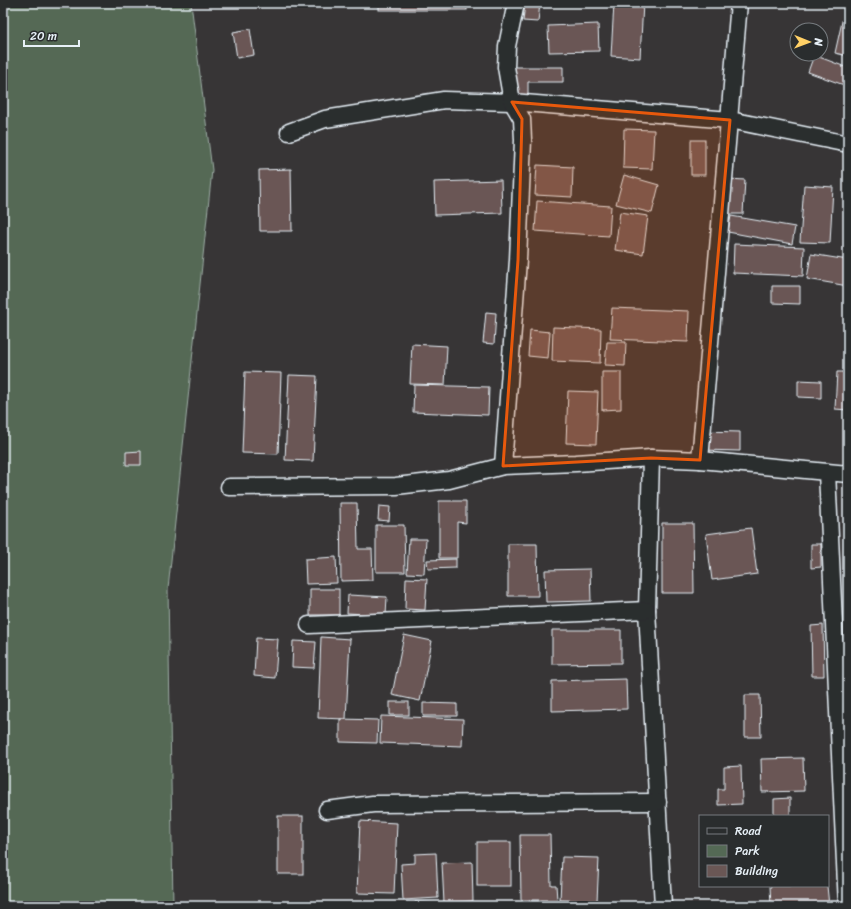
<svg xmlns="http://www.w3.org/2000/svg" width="851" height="909" font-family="Sriracha,sans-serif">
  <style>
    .green { fill: #546955; stroke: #9eada6 }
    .building { fill: #6a5755; stroke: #e8f1f8 }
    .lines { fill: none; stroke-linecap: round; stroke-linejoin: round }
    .minor-casing { stroke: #e8f1f8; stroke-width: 19 }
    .minor { stroke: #2a2d2e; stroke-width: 16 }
    .marked { fill: #e8590c; fill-opacity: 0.2; stroke: #e8590c; stroke-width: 3; stroke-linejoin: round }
  </style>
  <rect width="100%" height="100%" fill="#373536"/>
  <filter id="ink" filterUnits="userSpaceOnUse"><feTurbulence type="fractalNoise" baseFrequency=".025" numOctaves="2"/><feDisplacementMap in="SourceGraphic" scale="8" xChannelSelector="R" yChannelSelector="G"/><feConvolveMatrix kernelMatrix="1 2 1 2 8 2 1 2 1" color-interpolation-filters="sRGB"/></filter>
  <g filter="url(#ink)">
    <!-- green -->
    <polygon class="green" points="3,3 191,3 212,170 168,589 173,906 3,906"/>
    <!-- building -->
    <g class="building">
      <rect x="379" y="3" width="88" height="7"/>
      <polygon points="525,3 540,3 538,22 523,21"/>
      <polygon points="614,3 643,3 640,58 611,56"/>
      <polygon points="843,17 848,18 848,56 835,53"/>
      <polygon points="598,24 599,51 549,52 548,26"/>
      <polygon points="250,29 254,55 237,58 233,32"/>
      <polygon points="814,55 848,68 848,75 844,85 808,72"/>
      <polygon points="512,67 563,67 563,82 528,82 528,95 512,95"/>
      <polygon points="624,129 654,130 652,169 623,168"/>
      <rect x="691" y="140" width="14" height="35"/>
      <polygon points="537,165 573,167 572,197 535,195"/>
      <polygon points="291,169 292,231 260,231 259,170"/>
      <polygon points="624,175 659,185 652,213 616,204"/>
      <polygon points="729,179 745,180 743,214 727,214"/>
      <polygon points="501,180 502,213 435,215 434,182"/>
      <polygon points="804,185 833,187 830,243 800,242"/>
      <polygon points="537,201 611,206 609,236 535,231"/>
      <polygon points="620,212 648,216 643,254 615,250"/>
      <polygon points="731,216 795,227 792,244 728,232"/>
      <polygon points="734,244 804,247 803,276 733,273"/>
      <polygon points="811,254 848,260 848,286 807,279"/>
      <polygon points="772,286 800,286 800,304 772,303"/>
      <polygon points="612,308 689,311 688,342 610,339"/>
      <polygon points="486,312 496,313 494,344 483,343"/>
      <polygon points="553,327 601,329 600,363 552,361"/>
      <polygon points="530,330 550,332 548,358 528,356"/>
      <polygon points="607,342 626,342 625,366 605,365"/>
      <polygon points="412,344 447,346 445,385 410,384"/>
      <polygon points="245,372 281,373 278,454 242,453"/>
      <polygon points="602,372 621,372 621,409 602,410"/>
      <polygon points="837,372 848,372 848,410 835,409"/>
      <polygon points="289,375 317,376 313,461 285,460"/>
      <polygon points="798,380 821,381 821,398 798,397"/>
      <polygon points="414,385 489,387 488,415 413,412"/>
      <polygon points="568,391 598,392 596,444 566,443"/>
      <polygon points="703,431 740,432 740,451 702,450"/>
      <polygon points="141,451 141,465 126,465 126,452"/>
      <polygon points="439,501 466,501 466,523 457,522 457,558 439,558"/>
      <polygon points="340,503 357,503 358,549 372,549 373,580 341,581"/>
      <polygon points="379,506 390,507 389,521 378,520"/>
      <polygon points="662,523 693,523 694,593 662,593"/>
      <polygon points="376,525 404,525 405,572 376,572"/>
      <polygon points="751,528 757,574 712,580 706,534"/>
      <polygon points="409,539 426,539 424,574 407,573"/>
      <polygon points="508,544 537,544 538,596 508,596"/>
      <polygon points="811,544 821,544 821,567 811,568"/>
      <polygon points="336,557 337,583 306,584 305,559"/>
      <polygon points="456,559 456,568 428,569 427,560"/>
      <polygon points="590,569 591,601 546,602 545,570"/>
      <polygon points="406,578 427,579 425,610 405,609"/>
      <rect x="310" y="589" width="29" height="26"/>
      <polygon points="348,595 387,597 386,615 347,613"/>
      <polygon points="823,625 824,676 812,676 811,626"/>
      <polygon points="552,630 621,630 621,663 552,664"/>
      <polygon points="404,635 432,641 420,701 392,695"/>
      <polygon points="321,637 350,639 346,719 318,718"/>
      <polygon points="256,638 278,639 275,678 254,676"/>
      <polygon points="293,641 316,642 314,668 292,667"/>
      <polygon points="626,679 627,709 552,711 552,681"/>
      <polygon points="745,695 760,695 761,737 745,737"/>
      <rect x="390" y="702" width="19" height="13"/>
      <polygon points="423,703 457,704 457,716 423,716"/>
      <polygon points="381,716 463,719 462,746 380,743"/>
      <polygon points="340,719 378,720 377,743 340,742"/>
      <polygon points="803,758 804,791 762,792 761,759"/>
      <polygon points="741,766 742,804 718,805 718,789 724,789 724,767"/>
      <polygon points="790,798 790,816 774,816 774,799"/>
      <rect x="278" y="816" width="25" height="58"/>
      <polygon points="360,821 397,823 394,894 357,893"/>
      <polygon points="520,835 550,835 551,885 556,885 557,900 521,900"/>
      <rect x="477" y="842" width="34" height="44"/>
      <polygon points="436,853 438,898 403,900 401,864 415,863 415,854"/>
      <polygon points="562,857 599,858 597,901 560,900"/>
      <polygon points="472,862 473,901 444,903 442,863"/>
      <polygon points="770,886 827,886 829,906 771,906"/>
      <polygon points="415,902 442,904 442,906 415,906"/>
    </g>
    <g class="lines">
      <!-- minor casing -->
      <g class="minor-casing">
        <g id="minor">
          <polyline points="289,132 325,119 444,100 512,102 730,120 848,144"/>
          <polyline points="651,458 647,610 663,906"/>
          <polyline points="700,460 739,3"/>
          <polyline points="503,466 518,260 523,140 522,119 512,102 506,67 507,46 516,3"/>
          <polyline points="827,472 847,906"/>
          <polyline points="229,487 396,486 449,480 503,466 576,463 651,458 700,460 848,474"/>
          <polyline points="309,625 647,610"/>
          <polyline points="327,810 373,804 658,802"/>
        </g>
      </g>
      <!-- minor -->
      <use href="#minor" class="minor"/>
    </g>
  </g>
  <!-- marked area -->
  <path class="marked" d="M 512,102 L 730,120 L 700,460 L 651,458 L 503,466 L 518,260 L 522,119 Z"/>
  <!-- margin -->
  <rect width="851" height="909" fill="none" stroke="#2a2d2e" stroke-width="16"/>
  <rect x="8" y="8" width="835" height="893" fill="none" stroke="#e8f1f8" stroke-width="1.5" filter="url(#ink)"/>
  <!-- legend -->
  <rect x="699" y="815" width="130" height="72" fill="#2a2d2e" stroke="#767b7f"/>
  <rect x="707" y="828" width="20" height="6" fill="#2a2d2e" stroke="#767b7f"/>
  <text x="735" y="835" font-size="12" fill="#e8f1f8">Road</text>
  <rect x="707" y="845" width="20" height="12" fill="#546955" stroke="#767b7f"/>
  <text x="735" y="855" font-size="12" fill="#e8f1f8">Park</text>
  <rect x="707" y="865" width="20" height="12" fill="#6a5755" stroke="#767b7f"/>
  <text x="735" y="875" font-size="12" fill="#e8f1f8">Building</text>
  <!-- north arrow -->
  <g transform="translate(809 42) rotate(91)"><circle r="19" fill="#2a2d2e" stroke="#767b7f"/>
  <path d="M0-3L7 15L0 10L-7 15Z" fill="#ffd166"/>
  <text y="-6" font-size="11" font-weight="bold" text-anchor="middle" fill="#e8f1f8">N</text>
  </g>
  <!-- scale -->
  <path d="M24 40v6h55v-6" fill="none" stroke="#e8f1f8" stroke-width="2"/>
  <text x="30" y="40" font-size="12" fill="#e8f1f8" stroke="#2a2d2e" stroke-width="3" paint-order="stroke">20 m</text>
</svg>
